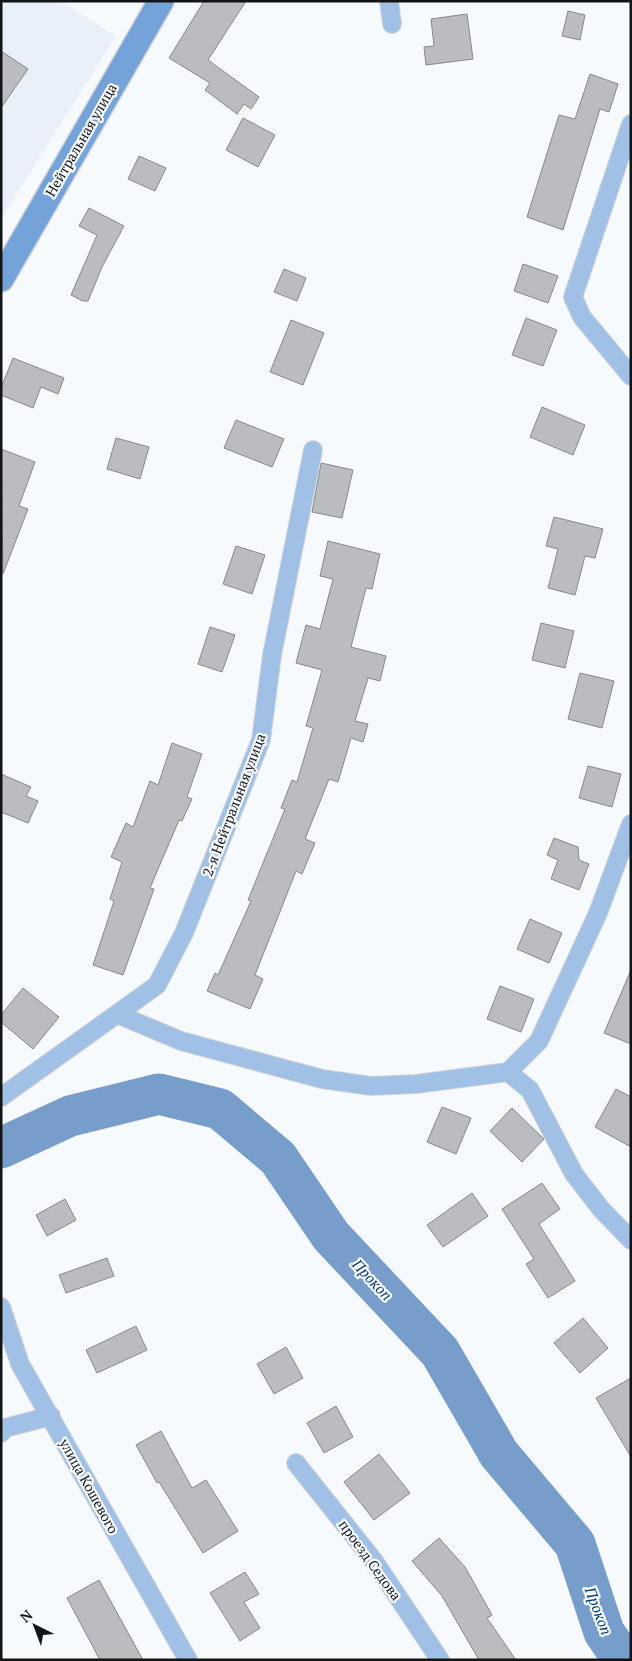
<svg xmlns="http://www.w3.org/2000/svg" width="632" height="1661" font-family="'PT Serif',serif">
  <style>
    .built { fill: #e9f0f9 }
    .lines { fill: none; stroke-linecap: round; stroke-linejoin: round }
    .river { stroke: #779dca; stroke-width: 41 }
    .building { fill: #babcbf; stroke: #86888a }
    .street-casing { stroke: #d3d5d7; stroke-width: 20 }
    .secondary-casing { stroke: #d3d5d7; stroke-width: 28 }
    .street { stroke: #a1c0e5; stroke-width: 18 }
    .secondary { stroke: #74a3d9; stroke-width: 25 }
    .labels { text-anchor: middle; stroke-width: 4.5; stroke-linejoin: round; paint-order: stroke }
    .street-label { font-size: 14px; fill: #131415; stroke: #f7fafc }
    .water-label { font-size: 15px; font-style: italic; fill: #003a71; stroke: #f7fafc }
  </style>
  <rect width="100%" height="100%" fill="#f7fafc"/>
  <!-- built -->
  <polygon class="built" points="1,1 61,1 116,36 1,219"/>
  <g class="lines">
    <!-- river -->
    <polyline class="river" points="1,1148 70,1116 159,1094 220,1109 278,1158 331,1236 440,1352 499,1454 575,1544 604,1632 623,1660"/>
  </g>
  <!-- building -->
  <g class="building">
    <polygon points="204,1 246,1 208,60 259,97 251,109 244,104 237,114 205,90 210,83 169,58"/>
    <polygon points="568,11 585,15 580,40 562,36"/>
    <polygon points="467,14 473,59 426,65 424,47 434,46 431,19"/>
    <polygon points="1,51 28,69 1,108"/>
    <polygon points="590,74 618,84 609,112 600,109 563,230 527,217 559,115 575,119"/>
    <polygon points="243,118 275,135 258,167 226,150"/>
    <polygon points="139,156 166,168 155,191 128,179"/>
    <polygon points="89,208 124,226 102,267 88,301 83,301 71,295 97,235 79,226"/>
    <polygon points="523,264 558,276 548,303 514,291"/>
    <polygon points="284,269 306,278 297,301 274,292"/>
    <polygon points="526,318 557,330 543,366 512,355"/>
    <polygon points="291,320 324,333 303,385 270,372"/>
    <polygon points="13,358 64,378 58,394 41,387 33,408 1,395 1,388"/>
    <polygon points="542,407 585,425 573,455 530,437"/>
    <polygon points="236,420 284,439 272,467 224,448"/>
    <polygon points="116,438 149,447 140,479 107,469"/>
    <polygon points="1,449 35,462 19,506 28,509 3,574"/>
    <polygon points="321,463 353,470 342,518 312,512"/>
    <polygon points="554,517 603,529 595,558 585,556 575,595 548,588 558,549 546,546"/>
    <polygon points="328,541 380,554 372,589 366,588 351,647 386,656 380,681 368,678 355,721 368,724 363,742 351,738 338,782 329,779 305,839 315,843 302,874 296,871 255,975 263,979 250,1009 207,991 215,973 218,975 251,901 248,900 285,809 281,808 292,780 297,782 313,728 306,726 322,670 296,663 306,625 320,629 333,579 320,576"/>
    <polygon points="236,546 265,555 252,594 223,584"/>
    <polygon points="541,623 574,631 565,668 532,660"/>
    <polygon points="210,627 235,635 222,672 198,664"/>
    <polygon points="580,673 614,681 602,728 568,719"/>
    <polygon points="172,743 202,754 187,797 192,799 182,821 179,820 150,888 154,889 123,975 93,965 114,901 110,899 122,862 111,857 126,823 133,827 150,781 158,785"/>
    <polygon points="588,766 621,774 612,807 579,798"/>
    <polygon points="1,774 31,787 26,796 38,801 28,823 1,812"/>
    <polygon points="554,838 578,847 579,860 589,864 579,890 551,879 558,860 547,855"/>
    <polygon points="530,919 562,933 549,963 517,949"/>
    <polygon points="631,970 631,1044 604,1033"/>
    <polygon points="500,986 534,999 521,1032 487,1019"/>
    <polygon points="23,988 59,1017 33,1049 1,1022 1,1015"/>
    <polygon points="616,1089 631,1097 631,1147 595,1127"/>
    <polygon points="442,1107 471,1118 456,1154 427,1142"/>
    <polygon points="512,1108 544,1139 522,1162 490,1131"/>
    <polygon points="542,1183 560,1209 539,1224 575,1281 548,1298 526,1264 534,1259 502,1209"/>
    <polygon points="472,1193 488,1216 443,1247 427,1225"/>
    <polygon points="65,1199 76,1220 47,1236 36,1215"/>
    <polygon points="107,1258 114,1276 66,1293 59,1275"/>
    <polygon points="583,1318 608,1348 580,1373 554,1343"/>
    <polygon points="136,1326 147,1350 97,1373 86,1350"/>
    <polygon points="286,1347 303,1378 274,1394 257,1364"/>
    <polygon points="631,1378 631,1457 596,1398"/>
    <polygon points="336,1406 353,1437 324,1453 307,1423"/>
    <polygon points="161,1431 192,1488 206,1480 238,1531 203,1553 159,1482 157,1483 136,1445"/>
    <polygon points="379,1454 410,1493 374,1520 344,1482"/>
    <polygon points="439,1538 465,1567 492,1615 487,1618 516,1660 479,1660 442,1596 412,1561"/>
    <polygon points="245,1572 259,1594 244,1602 260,1628 240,1641 210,1593"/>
    <polygon points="99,1580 143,1660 100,1660 67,1598"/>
  </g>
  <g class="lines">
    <!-- street casing -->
    <g class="street-casing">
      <g id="street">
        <polyline points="389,1 392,24"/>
        <polyline points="631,124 573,297 582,317 631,376"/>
        <polyline points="117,1014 157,985 184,933 261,740 272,655 313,450"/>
        <polyline points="508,1072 539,1041 598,913 631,824"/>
        <polyline points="1,1097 117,1014 181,1041 322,1079 371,1086 416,1084 508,1072 530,1090 574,1174 601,1209 631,1240"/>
        <polyline points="1,1307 20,1364 188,1660"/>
        <polyline points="1,1433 5,1428 51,1416"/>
        <polyline points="296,1463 374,1561 440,1660"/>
      </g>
    </g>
    <!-- secondary casing -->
    <g class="secondary-casing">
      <polyline id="secondary" points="1,279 161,1"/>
    </g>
    <!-- street -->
    <use href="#street" class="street"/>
    <!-- secondary -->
    <use href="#secondary" class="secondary"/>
  </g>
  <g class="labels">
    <!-- street labels -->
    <g class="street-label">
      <text transform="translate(81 140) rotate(-60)" y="5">Нейтральная улица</text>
      <text transform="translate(234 805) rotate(-69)" y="5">2-я Нейтральная улица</text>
      <text transform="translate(89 1486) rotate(61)" y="5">улица Кошевого</text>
      <text transform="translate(370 1560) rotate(54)" y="5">проезд Седова</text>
    </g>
    <!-- water labels -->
    <g class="water-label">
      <text transform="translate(372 1280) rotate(47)" y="5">Прокоп</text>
      <text transform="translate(598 1611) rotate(69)" y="5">Прокоп</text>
    </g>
  </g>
  <!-- border -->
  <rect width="632" height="1661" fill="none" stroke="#131415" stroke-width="5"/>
  <!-- north arrow -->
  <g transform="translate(35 1626) rotate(318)" stroke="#f7fafc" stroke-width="4" paint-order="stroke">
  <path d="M0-4L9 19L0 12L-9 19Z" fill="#131415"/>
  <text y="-8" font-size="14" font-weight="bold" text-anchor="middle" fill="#131415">N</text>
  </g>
</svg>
